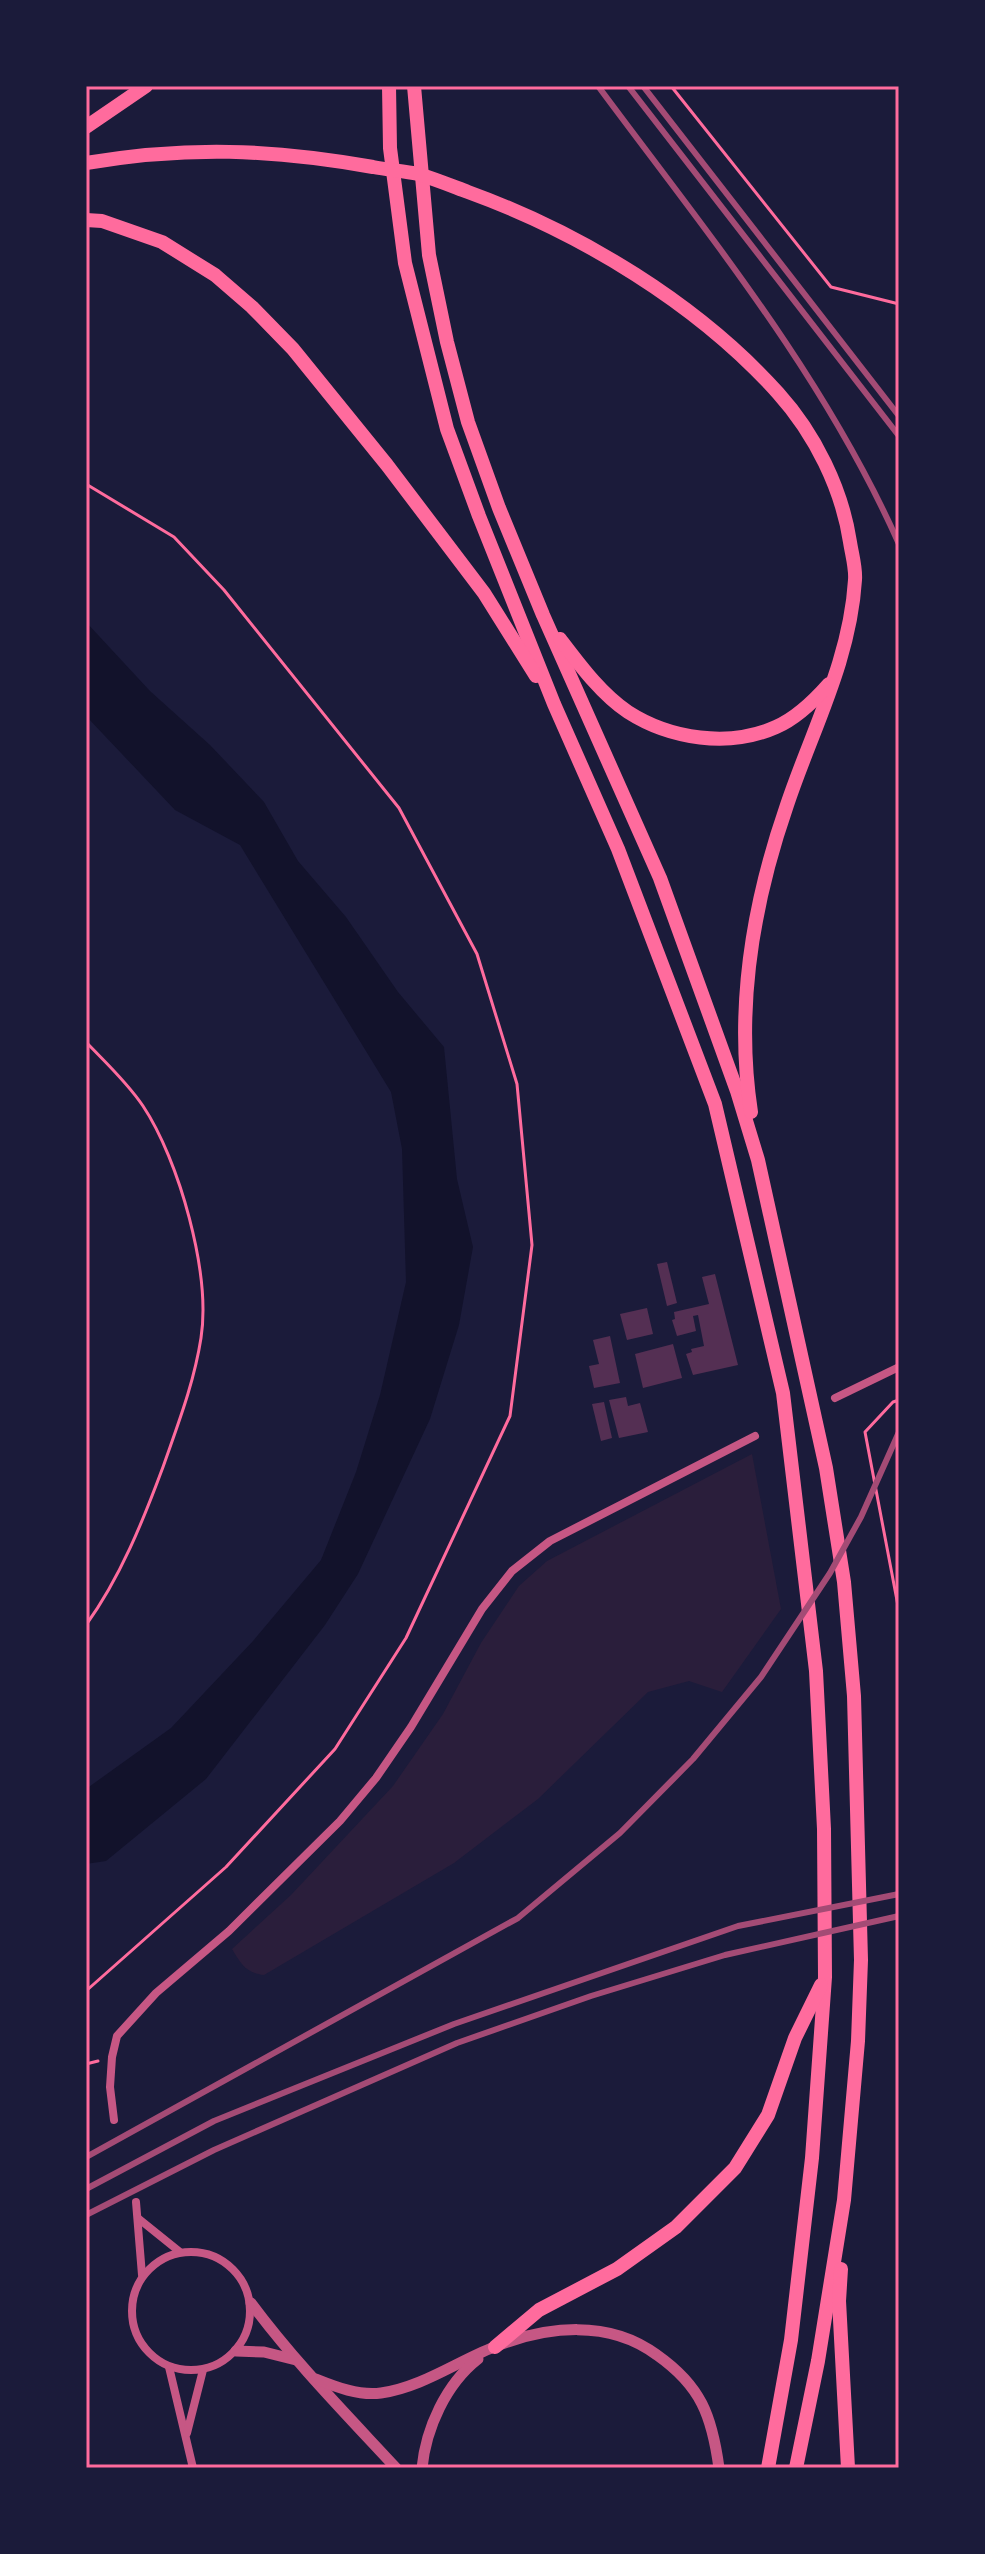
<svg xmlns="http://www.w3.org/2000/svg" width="985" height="2554" font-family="'Archivo Narrow',sans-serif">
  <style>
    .green { fill: #2a1e3b }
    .water { fill: #12122b }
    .building { fill: #542f53 }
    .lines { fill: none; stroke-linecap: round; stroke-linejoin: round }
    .path { stroke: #ff6b9d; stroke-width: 3 }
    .minor { stroke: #c65784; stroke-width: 8 }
    .tertiary { stroke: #c65784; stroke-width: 11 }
    .trunk { stroke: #ff6b9d; stroke-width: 14 }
    .rail { stroke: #a44b75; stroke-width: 6 }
    .neatline { fill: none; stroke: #ff6b9d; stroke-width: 3 }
  </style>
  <rect width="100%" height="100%" fill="#1b1b3a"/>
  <!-- green -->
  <path class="green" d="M 752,1454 L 781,1609 L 722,1692 L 689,1681 L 648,1692 L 538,1799 L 454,1863 L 264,1975 C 246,1973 241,1964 232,1949 L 291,1895 L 393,1786 L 443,1714 L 481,1643 L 519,1586 L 547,1561 Z"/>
  <!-- water -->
  <polygon class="water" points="86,622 150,691 210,745 264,802 298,861 346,917 398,992 444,1047 457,1179 473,1247 459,1325 430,1419 358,1574 325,1625 206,1779 106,1861 86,1864 86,1789 171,1728 253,1641 321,1560 356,1472 380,1395 406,1282 402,1149 391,1092 240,845 175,810 86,716"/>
  <!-- building -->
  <g class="building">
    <polygon points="667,1262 677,1303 667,1306 657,1264"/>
    <polygon points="715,1274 738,1365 693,1375 686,1354 692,1352 691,1349 704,1346 698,1315 693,1316 696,1331 677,1336 672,1320 675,1319 674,1312 709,1304 702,1277"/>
    <polygon points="647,1308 653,1334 627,1340 620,1314"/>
    <polygon points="610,1336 620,1383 594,1388 589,1366 599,1364 593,1340"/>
    <polygon points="673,1344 682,1378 643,1388 635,1354"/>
    <polygon points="626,1397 628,1406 640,1403 648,1432 619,1438 609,1400"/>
    <polygon points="604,1402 612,1438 601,1441 592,1404"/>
  </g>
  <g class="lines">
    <!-- path -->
    <g class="path">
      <polyline points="671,86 831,287 899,304"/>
      <polyline points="86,484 174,537 224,590 399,808 477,954 517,1084 532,1245 510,1416 406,1638 335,1749 226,1867 86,1991"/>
      <path d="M 86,1042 C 105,1062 127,1082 143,1106 C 179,1160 211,1273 201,1338 C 194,1383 178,1424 163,1467 C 143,1521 120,1578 86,1625"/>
      <polyline points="899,1400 893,1402 865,1432 899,1611"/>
      <polyline points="86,2064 98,2061"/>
    </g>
    <!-- minor -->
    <g class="minor">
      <polyline points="835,1398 899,1367"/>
      <polyline points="114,2120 110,2087 112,2057 117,2036 156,1993 229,1931 340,1821 376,1778 411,1727 482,1609 512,1571 550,1541 755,1436"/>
      <polyline points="136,2202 142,2275"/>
      <polyline points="139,2219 180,2252"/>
      <circle cx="191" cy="2311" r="59"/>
      <polyline points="169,2367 193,2468"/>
      <polyline points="187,2433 203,2370"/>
    </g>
    <!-- tertiary -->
    <g class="tertiary">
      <path d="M 251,2303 C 294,2361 346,2414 396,2468"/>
      <polyline points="236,2351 264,2352 296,2360"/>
      <path d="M 316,2379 C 336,2387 359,2396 381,2393 C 422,2387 456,2362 494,2347 C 547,2326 609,2319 657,2355 C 701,2386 712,2416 719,2468"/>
      <path d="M 422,2468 C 426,2428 446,2384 478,2359"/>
    </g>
    <!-- trunk -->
    <g class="trunk">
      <polyline points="389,86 390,148 405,263 447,429 479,516 554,704 618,849 715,1104 783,1393 816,1671 824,1829 825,1977 812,2158 791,2340 768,2468"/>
      <polyline points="414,86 429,255 447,342 468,422 499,508 543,615 660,878 737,1091 758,1160 826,1468 844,1582 854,1696 861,1960 858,2041 844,2200 818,2361 796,2468"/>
      <polyline points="86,127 146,86"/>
      <path d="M 86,163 C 188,146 271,149 373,167 C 388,170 404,171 418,174 C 435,179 452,186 468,192 C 581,233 698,304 778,393 C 815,434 842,489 850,542 C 852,555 856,568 855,580 C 850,661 812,730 787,805 C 753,903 735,1008 751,1112"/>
      <polyline points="86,220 102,221 162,242 215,275 252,307 293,349 387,465 484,593 536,676"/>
      <path d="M 560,639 C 579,664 601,694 628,712 C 670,739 729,748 776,727 C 797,718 814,701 829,684"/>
      <polyline points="841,2269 839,2301 848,2468"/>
      <polyline points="495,2347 539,2310 617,2269 676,2227 735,2168 768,2115 795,2038 821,1985"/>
    </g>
    <!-- rail -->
    <g class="rail">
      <path d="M 598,86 C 707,233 824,375 899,544"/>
      <polyline points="628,86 899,436"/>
      <polyline points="643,86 899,416"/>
      <polyline points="86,2157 518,1918 620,1833 693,1759 761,1677 830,1573 861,1517 899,1432"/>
      <polyline points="86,2189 214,2121 454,2024 738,1926 899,1894"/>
      <polyline points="86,2215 214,2150 457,2043 591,1996 725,1955 899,1916"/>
    </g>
  </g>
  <!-- border -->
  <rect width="985" height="2554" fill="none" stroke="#1b1b3a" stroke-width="176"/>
  <rect x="88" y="88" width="809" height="2378" class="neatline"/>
</svg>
